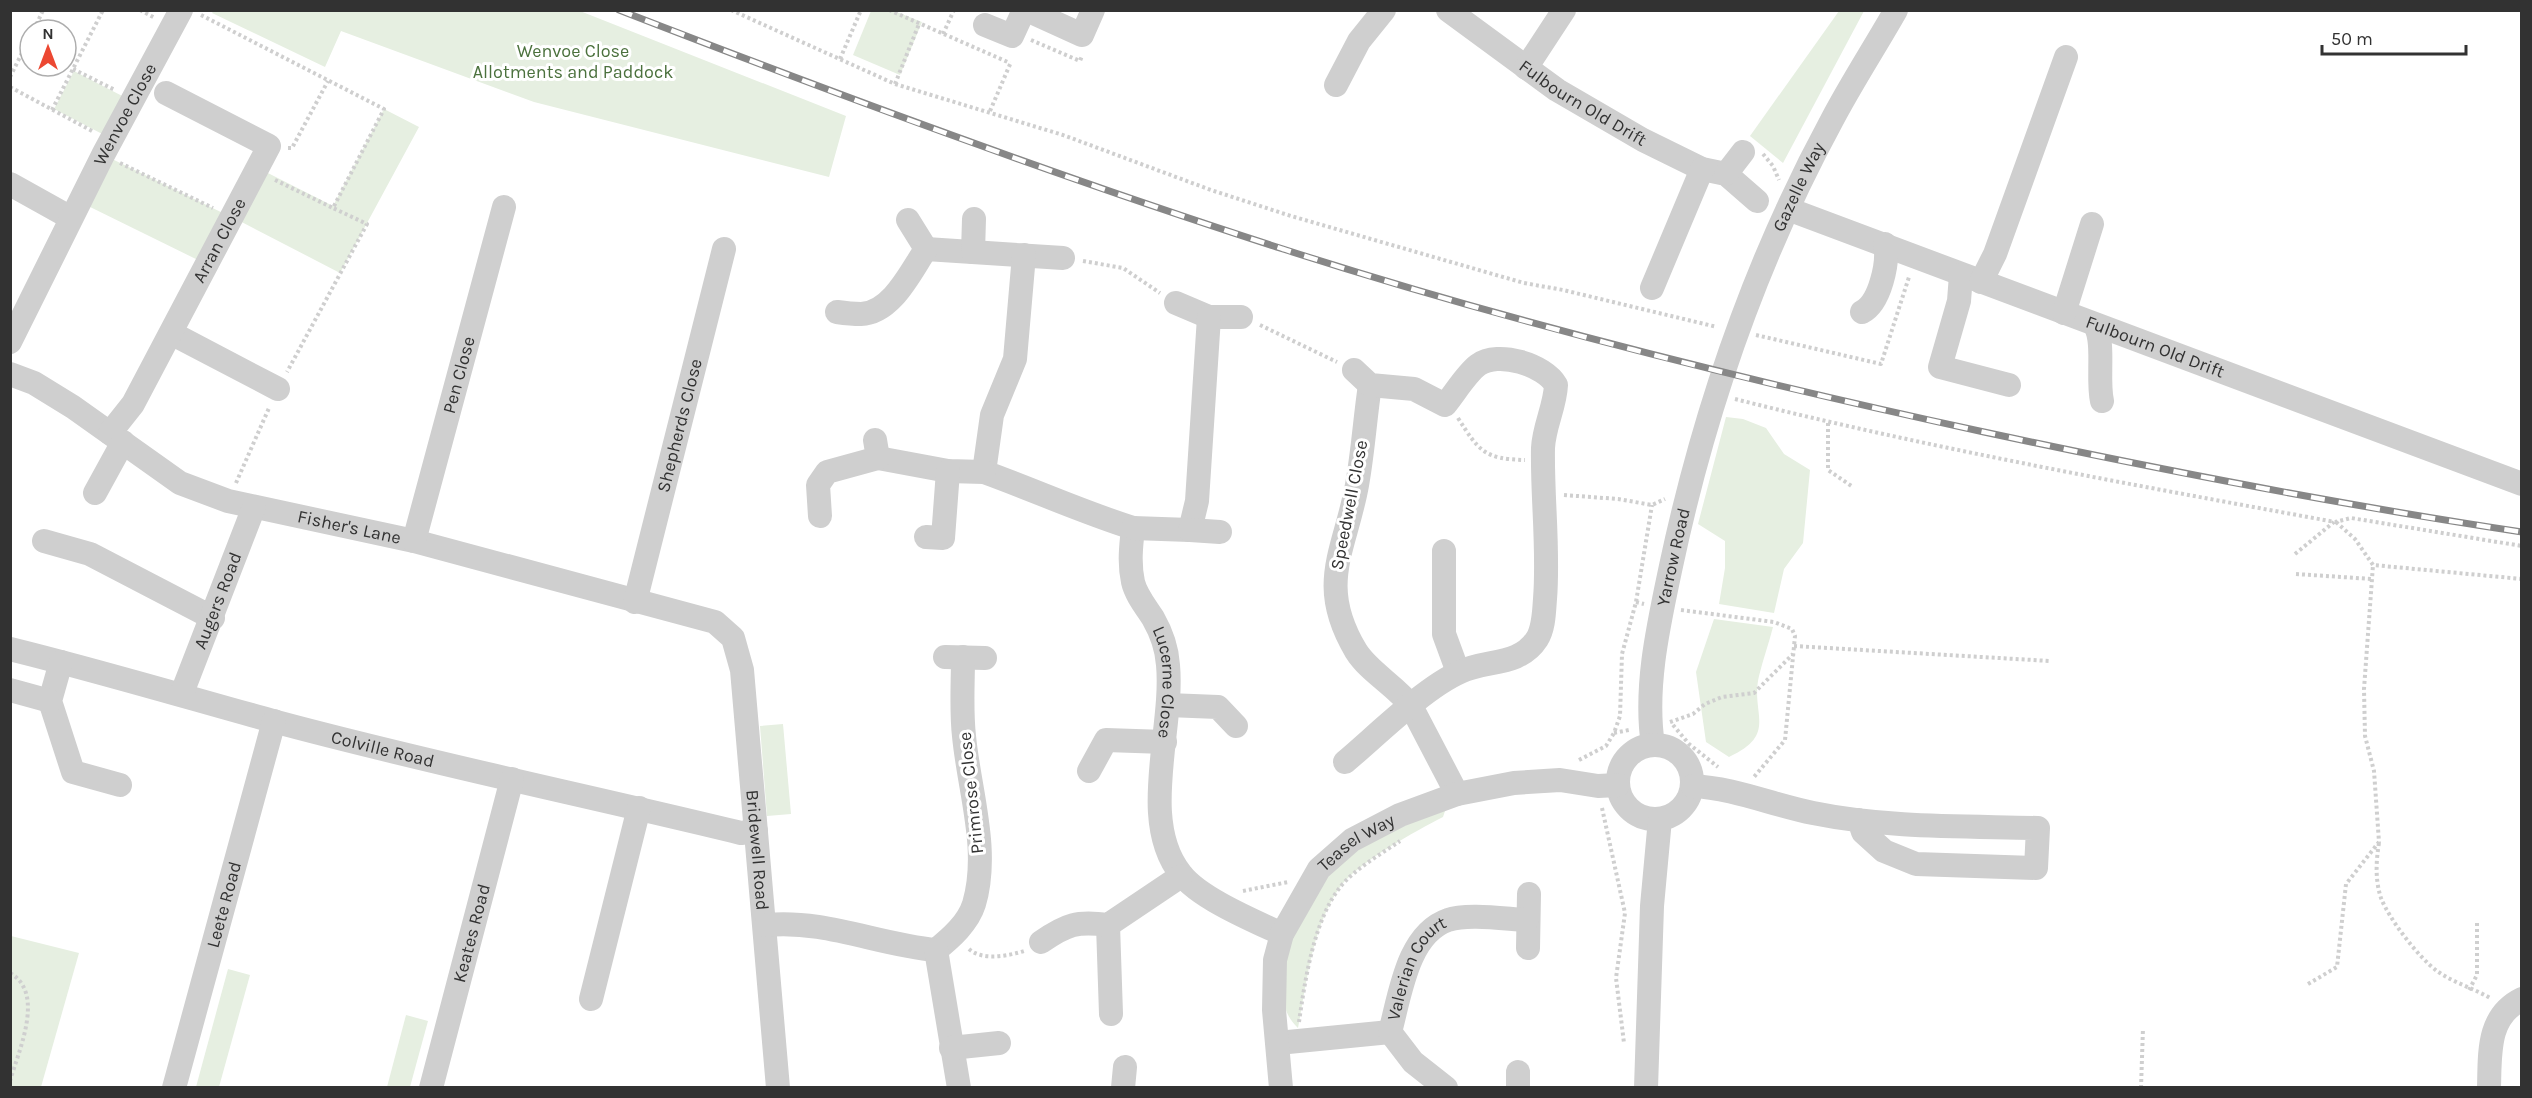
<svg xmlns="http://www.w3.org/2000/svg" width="2532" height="1098" font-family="Karla,sans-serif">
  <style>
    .green { fill: #e6efe1 }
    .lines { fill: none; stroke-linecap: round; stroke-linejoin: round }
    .path { stroke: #cfcfcf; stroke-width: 4; stroke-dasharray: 3 3; stroke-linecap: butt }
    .minor { stroke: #cfcfcf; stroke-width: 24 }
    .rail-casing { stroke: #878787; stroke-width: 7 }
    .rail { stroke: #fff; stroke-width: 4.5; stroke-dasharray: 14; stroke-linecap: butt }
    .labels { text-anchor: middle; stroke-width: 6; stroke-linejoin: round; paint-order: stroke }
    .park-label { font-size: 18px; fill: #4b713d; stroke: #fff }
    .street-label { font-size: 18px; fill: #323232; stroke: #fff }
  </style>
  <rect width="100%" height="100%" fill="#fff"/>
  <!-- green -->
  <g class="green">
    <polygon points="214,10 580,11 846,116 829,177 534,102 341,31 325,67 212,13"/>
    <polygon points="871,11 894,11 922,22 900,75 853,55"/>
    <polygon points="1839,11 1864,11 1783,163 1750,136"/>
    <polygon points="74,71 128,99 108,137 54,109"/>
    <polygon points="384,109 419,127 340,273 234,218 260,169 333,206"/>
    <polygon points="108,157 229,216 204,263 84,204"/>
    <polygon points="1726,417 1743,419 1766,428 1784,454 1810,470 1803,543 1784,569 1774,613 1719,604 1725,568 1725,541 1698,524"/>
    <path d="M 1714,619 L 1773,627 C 1769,643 1763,659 1759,676 C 1750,714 1779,734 1729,757 L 1706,742 L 1696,672 Z"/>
    <polygon points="783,724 791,814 767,816 760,726"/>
    <path d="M 1446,808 L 1443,817 C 1416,831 1357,863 1340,887 C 1312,927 1307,981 1298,1028 C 1281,1012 1283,995 1284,973 C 1285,952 1294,932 1304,913 C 1338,847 1382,836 1446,808 Z"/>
    <polygon points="11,936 79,953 41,1087 11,1087"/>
    <polygon points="228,969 250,975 219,1087 196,1087"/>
    <polygon points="406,1015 428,1021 410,1087 387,1087"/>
  </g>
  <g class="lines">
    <!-- path -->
    <g class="path">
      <polyline points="140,10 155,18"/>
      <polyline points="731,10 895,84 1063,135 1211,190 1291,216 1524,283 1563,290 1717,327"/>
      <polyline points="889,10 1010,63"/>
      <polyline points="201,15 384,109 333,208 367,224 287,372"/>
      <polyline points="34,30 43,10"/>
      <polyline points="943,34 954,10"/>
      <polyline points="1031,40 1080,61 1082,56"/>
      <polyline points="840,59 861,10"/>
      <polyline points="73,69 115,90"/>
      <polyline points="10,77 30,37"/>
      <polyline points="895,84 919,24"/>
      <polyline points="10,87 94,132"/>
      <polyline points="52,110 103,10"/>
      <polyline points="990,111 1011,62"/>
      <polyline points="288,148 292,148 328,81"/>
      <polyline points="1763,154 1773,166 1779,180"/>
      <polyline points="120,163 213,208"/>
      <polyline points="275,180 333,208"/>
      <polyline points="1083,261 1123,268 1160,293"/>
      <polyline points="1260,325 1337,362"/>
      <polyline points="1756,335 1881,364 1909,277"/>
      <path d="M 1735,399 C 1933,449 2134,485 2335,522 L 2351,518 L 2522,546"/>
      <path d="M 1458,418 C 1479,451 1484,459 1525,460"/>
      <polyline points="1828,423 1828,470 1853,487"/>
      <polyline points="236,483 269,408"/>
      <polyline points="1564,495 1618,499 1652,505 1665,499"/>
      <polyline points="2336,522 2355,539 2373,565 2522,579"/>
      <polyline points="2295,554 2334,522"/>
      <polyline points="2296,574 2372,579"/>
      <polyline points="1636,602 1644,604"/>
      <polyline points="1681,610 1774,622 1792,629 1795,636 1785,740 1754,777"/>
      <polyline points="1794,646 2050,661"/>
      <polyline points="1670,722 1693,714 1705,704 1722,697 1754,693 1793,654"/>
      <polyline points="1673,725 1689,744 1718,767"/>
      <polyline points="1614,733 1629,730"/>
      <polyline points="1579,760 1606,746 1614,733 1620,716 1622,654 1636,602 1652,505"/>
      <polyline points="1602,808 1625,913 1616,978 1624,1043"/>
      <path d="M 2379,843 C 2376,861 2375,880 2381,898 C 2389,919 2419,958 2437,971 C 2454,983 2473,988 2490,998"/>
      <polyline points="1243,891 1288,882"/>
      <path d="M 969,949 C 982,961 1008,956 1024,951"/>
      <path d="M 10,973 C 46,993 18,1052 10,1081"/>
      <polyline points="2308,984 2337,967 2346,884 2379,842 2374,771 2365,736 2364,689 2373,565"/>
      <polyline points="2469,990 2477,975 2477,921"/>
      <path d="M 1299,1022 C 1305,980 1314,919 1341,886 C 1356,868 1381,854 1400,841"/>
      <polyline points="2141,1088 2143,1028"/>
    </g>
    <!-- minor -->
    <g class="minor">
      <polyline points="1027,10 1082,35 1093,10"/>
      <path id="s1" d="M 1448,10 L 1557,90 L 1643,140 L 1702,169 L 1726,174 L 1757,201"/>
      <polyline points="985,25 1012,36 1024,10"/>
      <polyline points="1526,68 1564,10"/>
      <polyline points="1336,85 1359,41 1384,10"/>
      <polyline points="1726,174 1743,152"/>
      <polyline points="10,184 71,218"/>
      <path id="s2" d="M 1788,209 L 2522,484"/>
      <polyline points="926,249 1063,258"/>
      <polyline points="973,252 974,219"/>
      <path id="s3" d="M 1024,255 L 1015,359 L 992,415 L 984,472 C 1034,490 1082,512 1133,528 C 1131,546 1129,564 1133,582 C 1136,595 1146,607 1153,618 C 1161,632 1167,649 1168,665 C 1174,729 1138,821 1181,874 C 1199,898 1254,921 1282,934"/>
      <polyline points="1961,275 1959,301 1940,367 2009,385"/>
      <polyline points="1981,282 1995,254 2066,57"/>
      <polyline points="1652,288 1702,169"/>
      <polyline points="1176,303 1209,317 1241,317"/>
      <path d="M 837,312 C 844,313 853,314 861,314 C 892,313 911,271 926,249 L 908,220"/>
      <path d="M 1862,312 C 1880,303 1889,262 1885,244"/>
      <polyline points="2064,313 2092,224"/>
      <path d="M 2095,325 C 2105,343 2097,379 2102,401"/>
      <polyline points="171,333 278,389"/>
      <path id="s4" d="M 10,342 L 103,155 L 181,10"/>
      <path id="s5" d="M 10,374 L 34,383 L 73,407 L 180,483 L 228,501 L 414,541 L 715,622 L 733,638 L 742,670 L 778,1088"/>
      <path d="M 1370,385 C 1365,418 1363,452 1357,485 C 1345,551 1316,584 1356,651 C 1369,672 1396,686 1411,706 L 1457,794"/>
      <path id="s6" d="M 110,433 L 133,404 L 269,146 L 166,93"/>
      <polyline points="878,458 948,471 984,472"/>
      <polyline points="95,493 123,442"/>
      <polyline points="820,516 818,485 827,472 878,458 875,440"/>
      <polyline points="1133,528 1190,530 1197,501 1209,317"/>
      <polyline points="1190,530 1220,532"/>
      <polyline points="926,537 943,538 948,471"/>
      <polyline points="44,541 90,554 213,618"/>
      <path id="s7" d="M 414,541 L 504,207"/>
      <polyline points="1444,551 1444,634 1458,672"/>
      <path id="s8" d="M 635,602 L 724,249"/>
      <path id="s9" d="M 10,649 C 99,671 186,697 273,721 C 428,763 585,795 741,833 L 756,831"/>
      <polyline points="945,657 985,658"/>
      <polyline points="61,662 50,701 73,772 120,785"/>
      <polyline points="10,690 50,701"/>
      <path id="s10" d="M 182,693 L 254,507"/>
      <polyline points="1168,705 1218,707 1236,726"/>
      <path id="s11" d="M 1653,745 C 1644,687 1659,623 1671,566 C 1704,411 1756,260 1832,120 C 1852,82 1875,47 1896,10"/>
      <circle cx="1655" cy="782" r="37"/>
      <path d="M 1345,762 C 1376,736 1424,688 1460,672 C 1486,659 1519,667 1537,639 C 1544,628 1544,611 1545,599 C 1549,549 1542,498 1543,448 C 1544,426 1555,407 1556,385 C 1545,365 1498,350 1478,365 C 1466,374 1455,393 1445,405 L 1414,389 L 1370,385 L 1354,370"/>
      <polyline points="1089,771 1106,740 1165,742"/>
      <path d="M 1692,786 C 1735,788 1772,805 1813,813 C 1886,828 1964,826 2038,828 L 2036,868 L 1916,864 L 1884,851 L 1863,832 L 1859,820"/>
      <path d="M 766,925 C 824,919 879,945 936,950 C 951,938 968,923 974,904 C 990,850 969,790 964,736 C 961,710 963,683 963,657"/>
      <polyline points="1108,925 1111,1014"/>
      <path d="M 1041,942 C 1067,924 1077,921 1108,925 L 1181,876"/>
      <polyline points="1528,948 1529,894"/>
      <polyline points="936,950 959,1088"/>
      <polyline points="591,999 639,808"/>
      <polyline points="1278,1043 1390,1032"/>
      <polyline points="951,1048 999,1043"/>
      <path id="s12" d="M 174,1088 L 274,721"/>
      <path id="s13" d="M 431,1088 L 512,779"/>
      <polyline points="1123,1088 1125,1067"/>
      <path id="s14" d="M 1281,1088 L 1274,1010 L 1275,960 L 1282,934 L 1319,869 L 1352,840 L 1400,815 L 1457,794 L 1514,783 L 1560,780 L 1598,786 L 1618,785"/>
      <path id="s15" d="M 1446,1088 L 1413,1062 L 1390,1032 C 1400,996 1407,934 1448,920 C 1467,913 1506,919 1527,920"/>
      <polyline points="1518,1088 1518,1072"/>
      <polyline points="1646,1088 1652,906 1660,819"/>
      <path d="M 2489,1088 C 2490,1053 2487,1016 2522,999"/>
    </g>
    <!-- rail casing -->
    <g class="rail-casing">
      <path id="rail" d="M 619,10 C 838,95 1059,177 1283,249 C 1513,323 1748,381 1984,432 C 2162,470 2341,505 2522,532"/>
    </g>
    <!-- rail -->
    <use href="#rail" class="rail"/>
  </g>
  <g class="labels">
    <!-- park labels -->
    <g class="park-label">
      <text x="573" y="57">Wenvoe Close<tspan x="573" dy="21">Allotments and Paddock</tspan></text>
    </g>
    <!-- street labels -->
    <g class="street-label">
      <text dy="6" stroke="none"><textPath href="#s1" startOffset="164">Fulbourn Old Drift</textPath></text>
      <text dy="6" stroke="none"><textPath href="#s4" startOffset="255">Wenvoe Close</textPath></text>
      <text dy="6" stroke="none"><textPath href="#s11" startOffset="582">Gazelle Way</textPath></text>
      <text dy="6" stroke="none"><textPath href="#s6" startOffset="222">Arran Close</textPath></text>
      <text dy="6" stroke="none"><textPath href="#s2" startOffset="392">Fulbourn Old Drift</textPath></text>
      <text dy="6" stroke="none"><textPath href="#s7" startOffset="172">Pen Close</textPath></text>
      <text dy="6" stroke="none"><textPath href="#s8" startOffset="182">Shepherds Close</textPath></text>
      <text transform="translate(1349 505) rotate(-79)" y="6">Speedwell Close</text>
      <text dy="6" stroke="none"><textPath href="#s5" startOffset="378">Fisher's Lane</textPath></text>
      <text dy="6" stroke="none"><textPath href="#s11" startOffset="190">Yarrow Road</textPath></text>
      <text dy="6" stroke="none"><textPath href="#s10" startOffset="99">Augers Road</textPath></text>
      <text dy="6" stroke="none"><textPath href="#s3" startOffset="544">Lucerne Close</textPath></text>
      <text dy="6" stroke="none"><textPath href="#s9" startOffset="386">Colville Road</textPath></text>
      <text transform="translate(971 793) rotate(-96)" y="6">Primrose Close</text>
      <text dy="6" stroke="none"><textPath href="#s14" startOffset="276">Teasel Way</textPath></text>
      <text dy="6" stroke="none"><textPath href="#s5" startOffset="994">Bridewell Road</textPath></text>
      <text dy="6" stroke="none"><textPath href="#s12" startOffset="190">Leete Road</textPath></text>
      <text dy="6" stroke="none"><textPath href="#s13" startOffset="160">Keates Road</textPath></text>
      <text dy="6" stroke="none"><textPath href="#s15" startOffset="150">Valerian Court</textPath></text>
    </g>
  </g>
  <!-- border -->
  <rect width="2532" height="1098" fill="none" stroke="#323232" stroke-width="24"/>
  <!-- north arrow -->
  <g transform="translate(48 48)"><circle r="28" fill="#ffffff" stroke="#adadad" stroke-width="1.5"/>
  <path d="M0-4.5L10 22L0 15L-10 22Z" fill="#ec4832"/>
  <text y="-9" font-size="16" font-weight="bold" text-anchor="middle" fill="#323232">N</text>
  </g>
  <!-- scale -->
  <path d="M2322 45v9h144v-9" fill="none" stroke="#323232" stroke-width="3"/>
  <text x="2331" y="45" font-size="18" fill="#323232" stroke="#ffffff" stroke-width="4.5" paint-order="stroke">50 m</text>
</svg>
